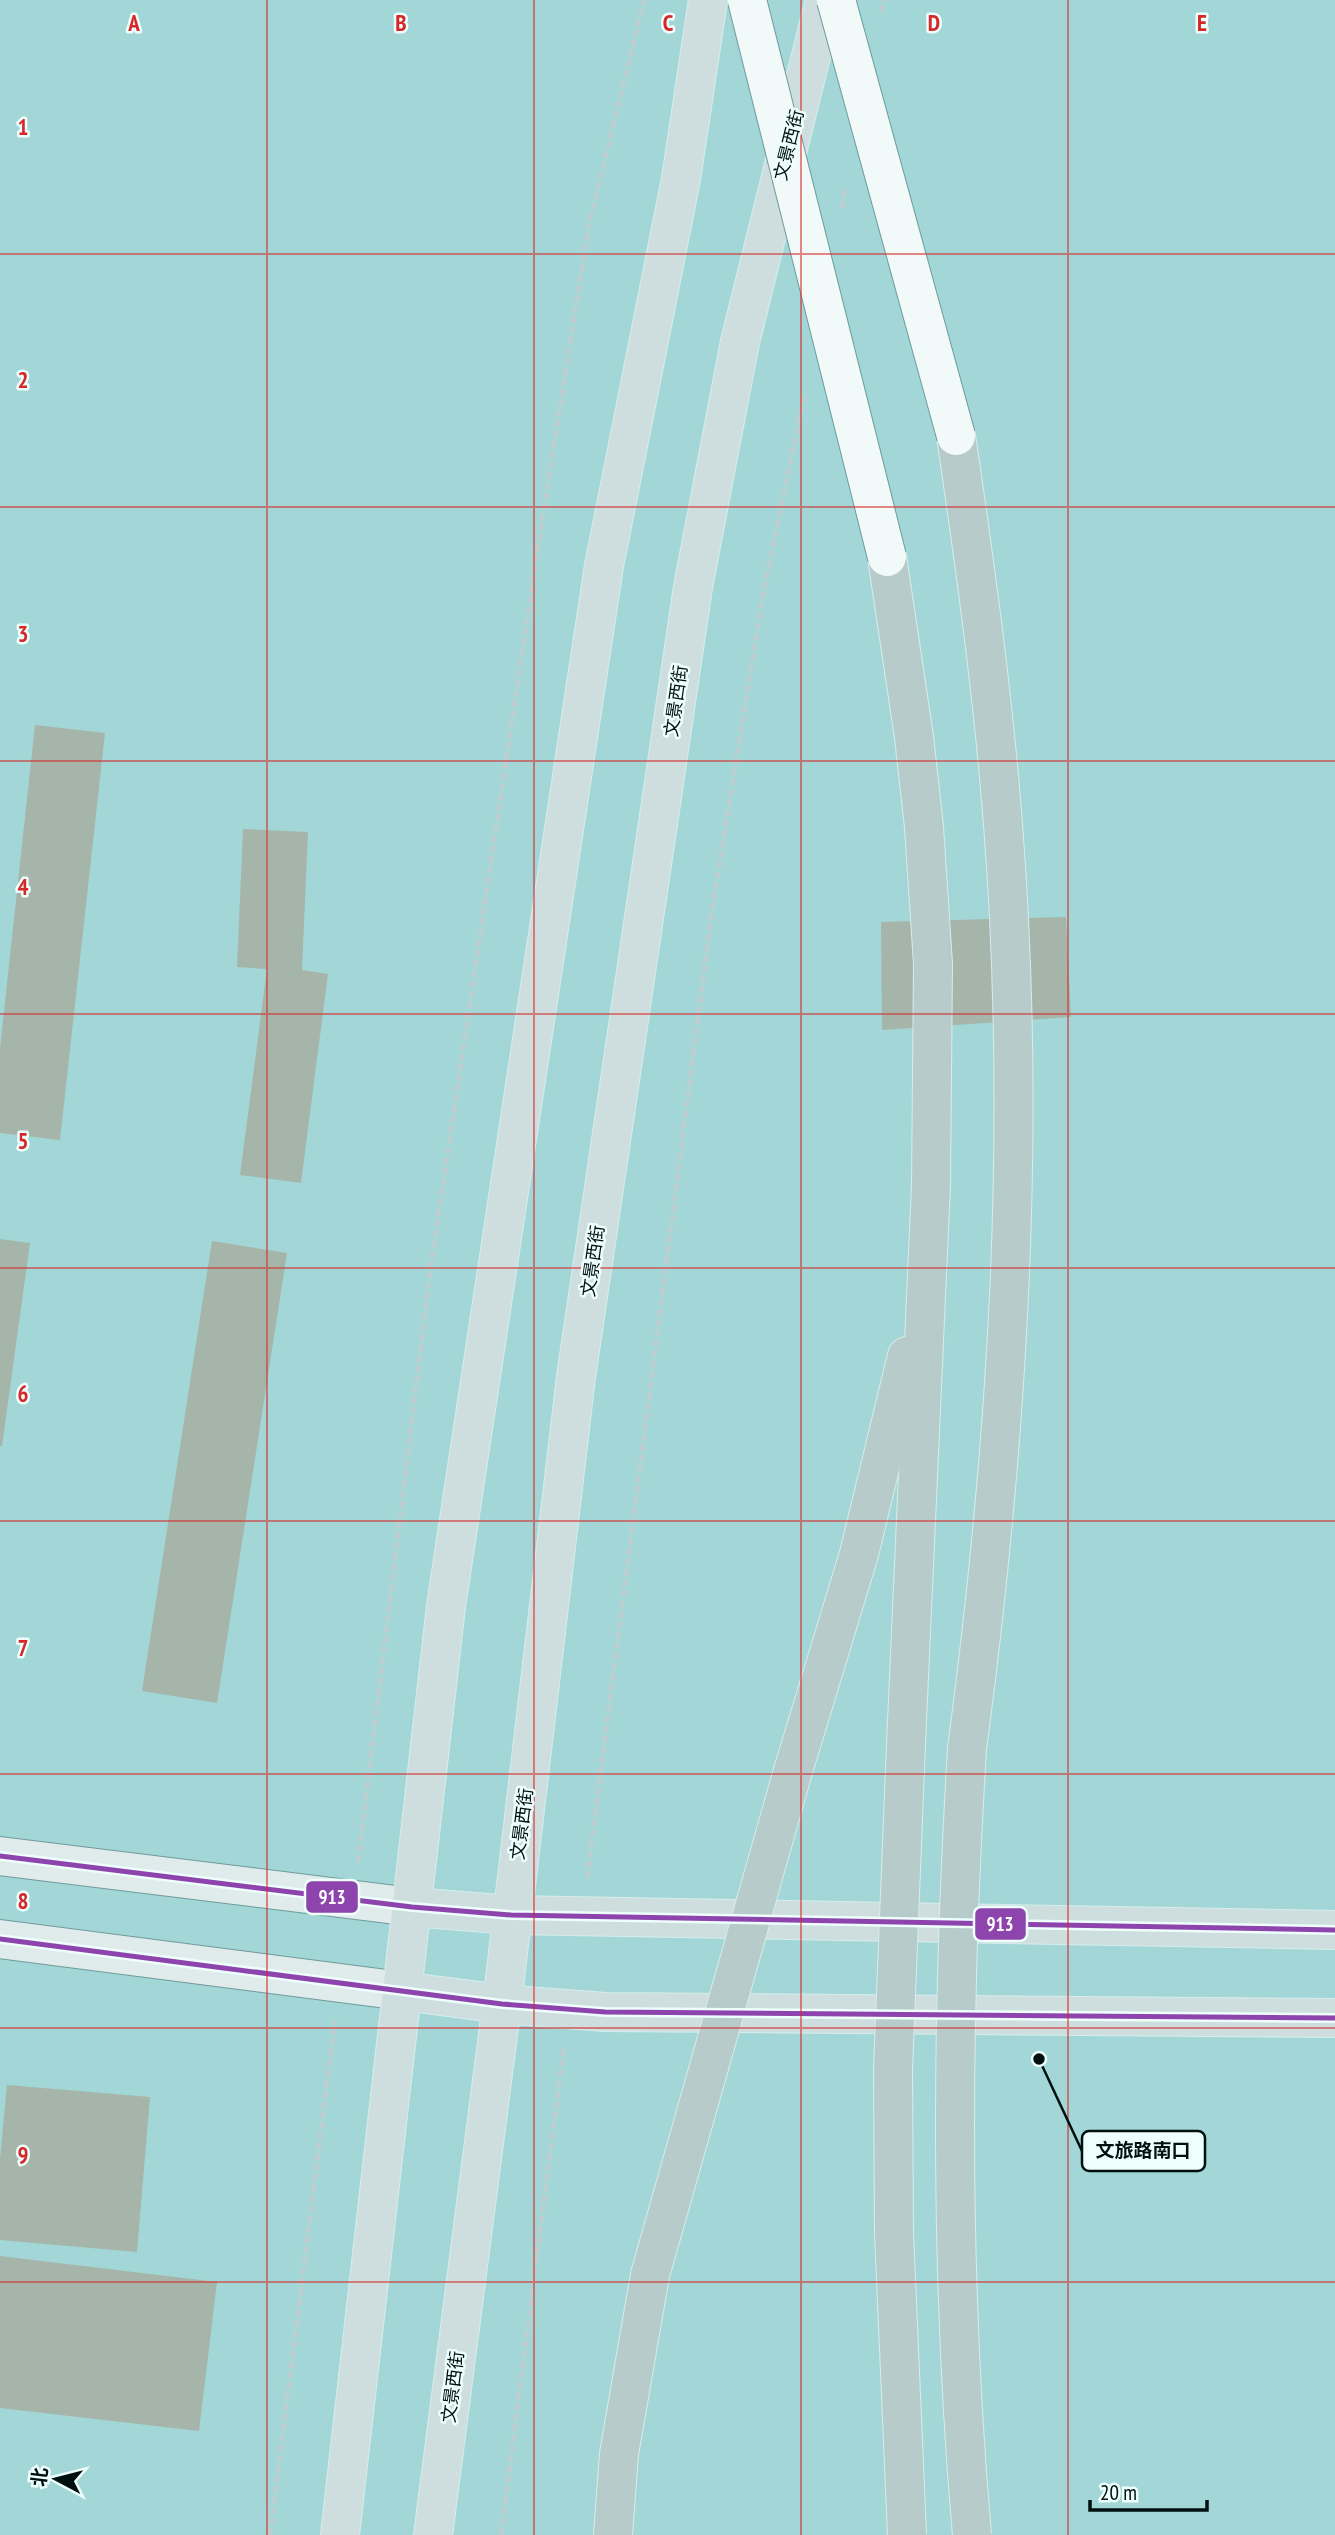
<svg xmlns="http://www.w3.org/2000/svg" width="1335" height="2535" font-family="'PT Sans Narrow','Noto Sans SC',sans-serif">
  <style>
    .building { fill: #a6b5aa }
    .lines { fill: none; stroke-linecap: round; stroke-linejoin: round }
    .secondary-casing { stroke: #6f9a9a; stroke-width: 40 }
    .primary-casing { stroke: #d6eded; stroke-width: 40 }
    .motorway-casing { stroke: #d6eded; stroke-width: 40 }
    .path { stroke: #becece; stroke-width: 4.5; stroke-dasharray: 7 3.5; stroke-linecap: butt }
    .secondary { stroke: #e0ebeb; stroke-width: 38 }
    .primary { stroke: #cedede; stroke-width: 38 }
    .motorway { stroke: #b7cbcb; stroke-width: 38 }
    .tertiary-bridge-casing { stroke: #6f9a9a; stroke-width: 40; stroke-linecap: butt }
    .motorway-bridge-casing { stroke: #d6eded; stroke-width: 40; stroke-linecap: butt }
    .tertiary-bridge { stroke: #f1f9f9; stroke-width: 38 }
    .motorway-bridge { stroke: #b7cbcb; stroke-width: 38 }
    .bus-1-casing { stroke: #edfefd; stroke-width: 10 }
    .bus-1 { stroke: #8e44ad; stroke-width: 5 }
    .grid { fill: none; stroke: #d62828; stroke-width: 2; stroke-opacity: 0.55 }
    .labels { text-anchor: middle; stroke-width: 5; stroke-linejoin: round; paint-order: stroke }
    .street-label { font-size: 18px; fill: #001010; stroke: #edfefd }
    .grid-label { font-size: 23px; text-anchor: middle; font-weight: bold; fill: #d62828; stroke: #edfefd; stroke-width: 5; stroke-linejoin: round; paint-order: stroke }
    .leader { fill: none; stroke: #001010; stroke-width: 2.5 }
    .callout-dot { fill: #001010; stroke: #edfefd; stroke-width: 2.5 }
    .callout { fill: #edfefd; stroke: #001010; stroke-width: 2.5 }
    .callout-label { font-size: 19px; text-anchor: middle; font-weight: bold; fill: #001010 }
    .line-badge { stroke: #edfefd; stroke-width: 2.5 }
    .badge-label { font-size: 19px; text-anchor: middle; font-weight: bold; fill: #fff }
  </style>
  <rect width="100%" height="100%" fill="#a3d6d6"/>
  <!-- building -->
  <g class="building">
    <polygon points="35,725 105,733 60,1140 0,1133 0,1048"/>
    <polygon points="243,829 308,832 302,970 328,974 301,1183 240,1175 267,969 237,967"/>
    <polygon points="1066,917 1071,1017 882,1030 881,922"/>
    <polygon points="0,1239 30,1243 2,1446 0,1446"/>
    <polygon points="212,1241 287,1253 217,1703 142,1691"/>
    <polygon points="7,2085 150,2097 137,2252 0,2240 0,2159"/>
    <polygon points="0,2256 217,2282 199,2431 0,2408"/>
  </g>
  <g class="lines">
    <!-- secondary casing -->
    <g class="secondary-casing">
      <g id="secondary">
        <polyline points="0,1856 412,1907"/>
        <polyline points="0,1939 402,1991"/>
      </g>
    </g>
    <!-- primary casing -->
    <g class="primary-casing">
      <g id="primary">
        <polyline points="412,1907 511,1915 1335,1930"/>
        <polyline points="402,1991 502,2004 605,2012 1335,2018"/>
        <polyline points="340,2535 446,1606 604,566 681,179 708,0"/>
        <polyline points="433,2535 502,2004 576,1377 693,587 740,342 825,0"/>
      </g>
    </g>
    <!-- motorway casing -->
    <g class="motorway-casing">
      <g id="motorway">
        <path d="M 956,436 C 975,565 993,694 1003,824 C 1027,1133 1008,1442 967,1749"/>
        <polyline points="887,557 914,737 924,827 933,964 931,1185 906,1744"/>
        <polyline points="793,1771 859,1554 907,1356"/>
        <polyline points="613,2535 619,2454 650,2275"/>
      </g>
    </g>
    <!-- path -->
    <g class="path">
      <polyline points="881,12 884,0"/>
      <polyline points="842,208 845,189"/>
      <polyline points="358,1862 430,1272 536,559 589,224 644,0"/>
      <polyline points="587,1878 711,917 762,600 804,395"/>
      <polyline points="270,2535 335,2020"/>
      <polyline points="501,2535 564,2046"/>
    </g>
    <!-- secondary -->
    <use href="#secondary" class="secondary"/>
    <!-- primary -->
    <use href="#primary" class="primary"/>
    <!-- motorway -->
    <use href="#motorway" class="motorway"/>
    <!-- tertiary-bridge casing -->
    <g class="tertiary-bridge-casing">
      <g id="tertiary-bridge">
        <polyline points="747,0 887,557"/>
        <polyline points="836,0 956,436"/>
      </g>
    </g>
    <!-- motorway-bridge casing -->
    <g class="motorway-bridge-casing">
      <g id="motorway-bridge">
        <polyline points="906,1744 893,2070 894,2232 907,2535"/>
        <path d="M 967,1749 C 951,2011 949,2273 972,2535"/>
        <polyline points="650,2275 793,1771"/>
      </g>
    </g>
    <!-- tertiary-bridge -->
    <use href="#tertiary-bridge" class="tertiary-bridge"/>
    <!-- motorway-bridge -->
    <use href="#motorway-bridge" class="motorway-bridge"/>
    <!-- bus-1 casing -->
    <g class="bus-1-casing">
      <g id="bus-1">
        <polyline points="0,1856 412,1907 511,1915 1335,1930"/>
        <polyline points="0,1939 502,2004 605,2012 1335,2018"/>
      </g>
    </g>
    <!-- bus-1 -->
    <use href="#bus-1" class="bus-1"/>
  </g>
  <!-- grid -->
  <path class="grid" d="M 267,0 L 267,2535M 534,0 L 534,2535M 801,0 L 801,2535M 1068,0 L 1068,2535M 0,254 L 1335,254M 0,507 L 1335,507M 0,761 L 1335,761M 0,1014 L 1335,1014M 0,1268 L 1335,1268M 0,1521 L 1335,1521M 0,1774 L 1335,1774M 0,2028 L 1335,2028M 0,2282 L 1335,2282"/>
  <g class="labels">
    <!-- street labels -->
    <g class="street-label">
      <text transform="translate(789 145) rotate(-76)" y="6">文景西街</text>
      <text transform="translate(676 701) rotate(-82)" y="6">文景西街</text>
      <text transform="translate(593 1261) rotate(-82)" y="6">文景西街</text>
      <text transform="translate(522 1824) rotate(-83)" y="6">文景西街</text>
      <text transform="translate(453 2387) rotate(-83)" y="6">文景西街</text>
    </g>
  </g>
  <g class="grid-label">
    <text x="134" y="31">A</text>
    <text x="401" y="31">B</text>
    <text x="668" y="31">C</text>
    <text x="934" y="31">D</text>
    <text x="1202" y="31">E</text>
    <text x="23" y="135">1</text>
    <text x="23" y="388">2</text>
    <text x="23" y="642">3</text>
    <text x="23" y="895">4</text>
    <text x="23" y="1149">5</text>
    <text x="23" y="1402">6</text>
    <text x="23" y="1656">7</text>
    <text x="23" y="1909">8</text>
    <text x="23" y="2163">9</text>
  </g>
  <!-- callouts -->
  <path class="leader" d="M1039 2059L1082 2151"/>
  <circle class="callout-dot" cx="1039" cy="2059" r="7"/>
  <rect class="callout" x="1082" y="2131" width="123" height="40" rx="7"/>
  <g class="callout-label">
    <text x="1143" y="2157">文旅路南口</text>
  </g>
  <g class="line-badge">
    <rect x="305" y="1880" width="54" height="34" rx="7" fill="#8e44ad"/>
    <rect x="974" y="1907" width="53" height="34" rx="7" fill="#8e44ad"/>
  </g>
  <g class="badge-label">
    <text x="332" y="1904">913</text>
    <text x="1000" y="1931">913</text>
  </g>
  <!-- north arrow -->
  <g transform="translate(56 2479) rotate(277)" stroke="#edfefd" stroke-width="5" paint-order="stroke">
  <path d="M0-5L12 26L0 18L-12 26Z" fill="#001010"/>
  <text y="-10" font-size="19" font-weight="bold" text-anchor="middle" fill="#001010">北</text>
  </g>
  <!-- scale -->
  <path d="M1090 2500v10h117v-10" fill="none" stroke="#001010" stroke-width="3.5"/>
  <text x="1100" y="2500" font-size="21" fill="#001010" stroke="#edfefd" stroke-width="5" paint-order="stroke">20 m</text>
</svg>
